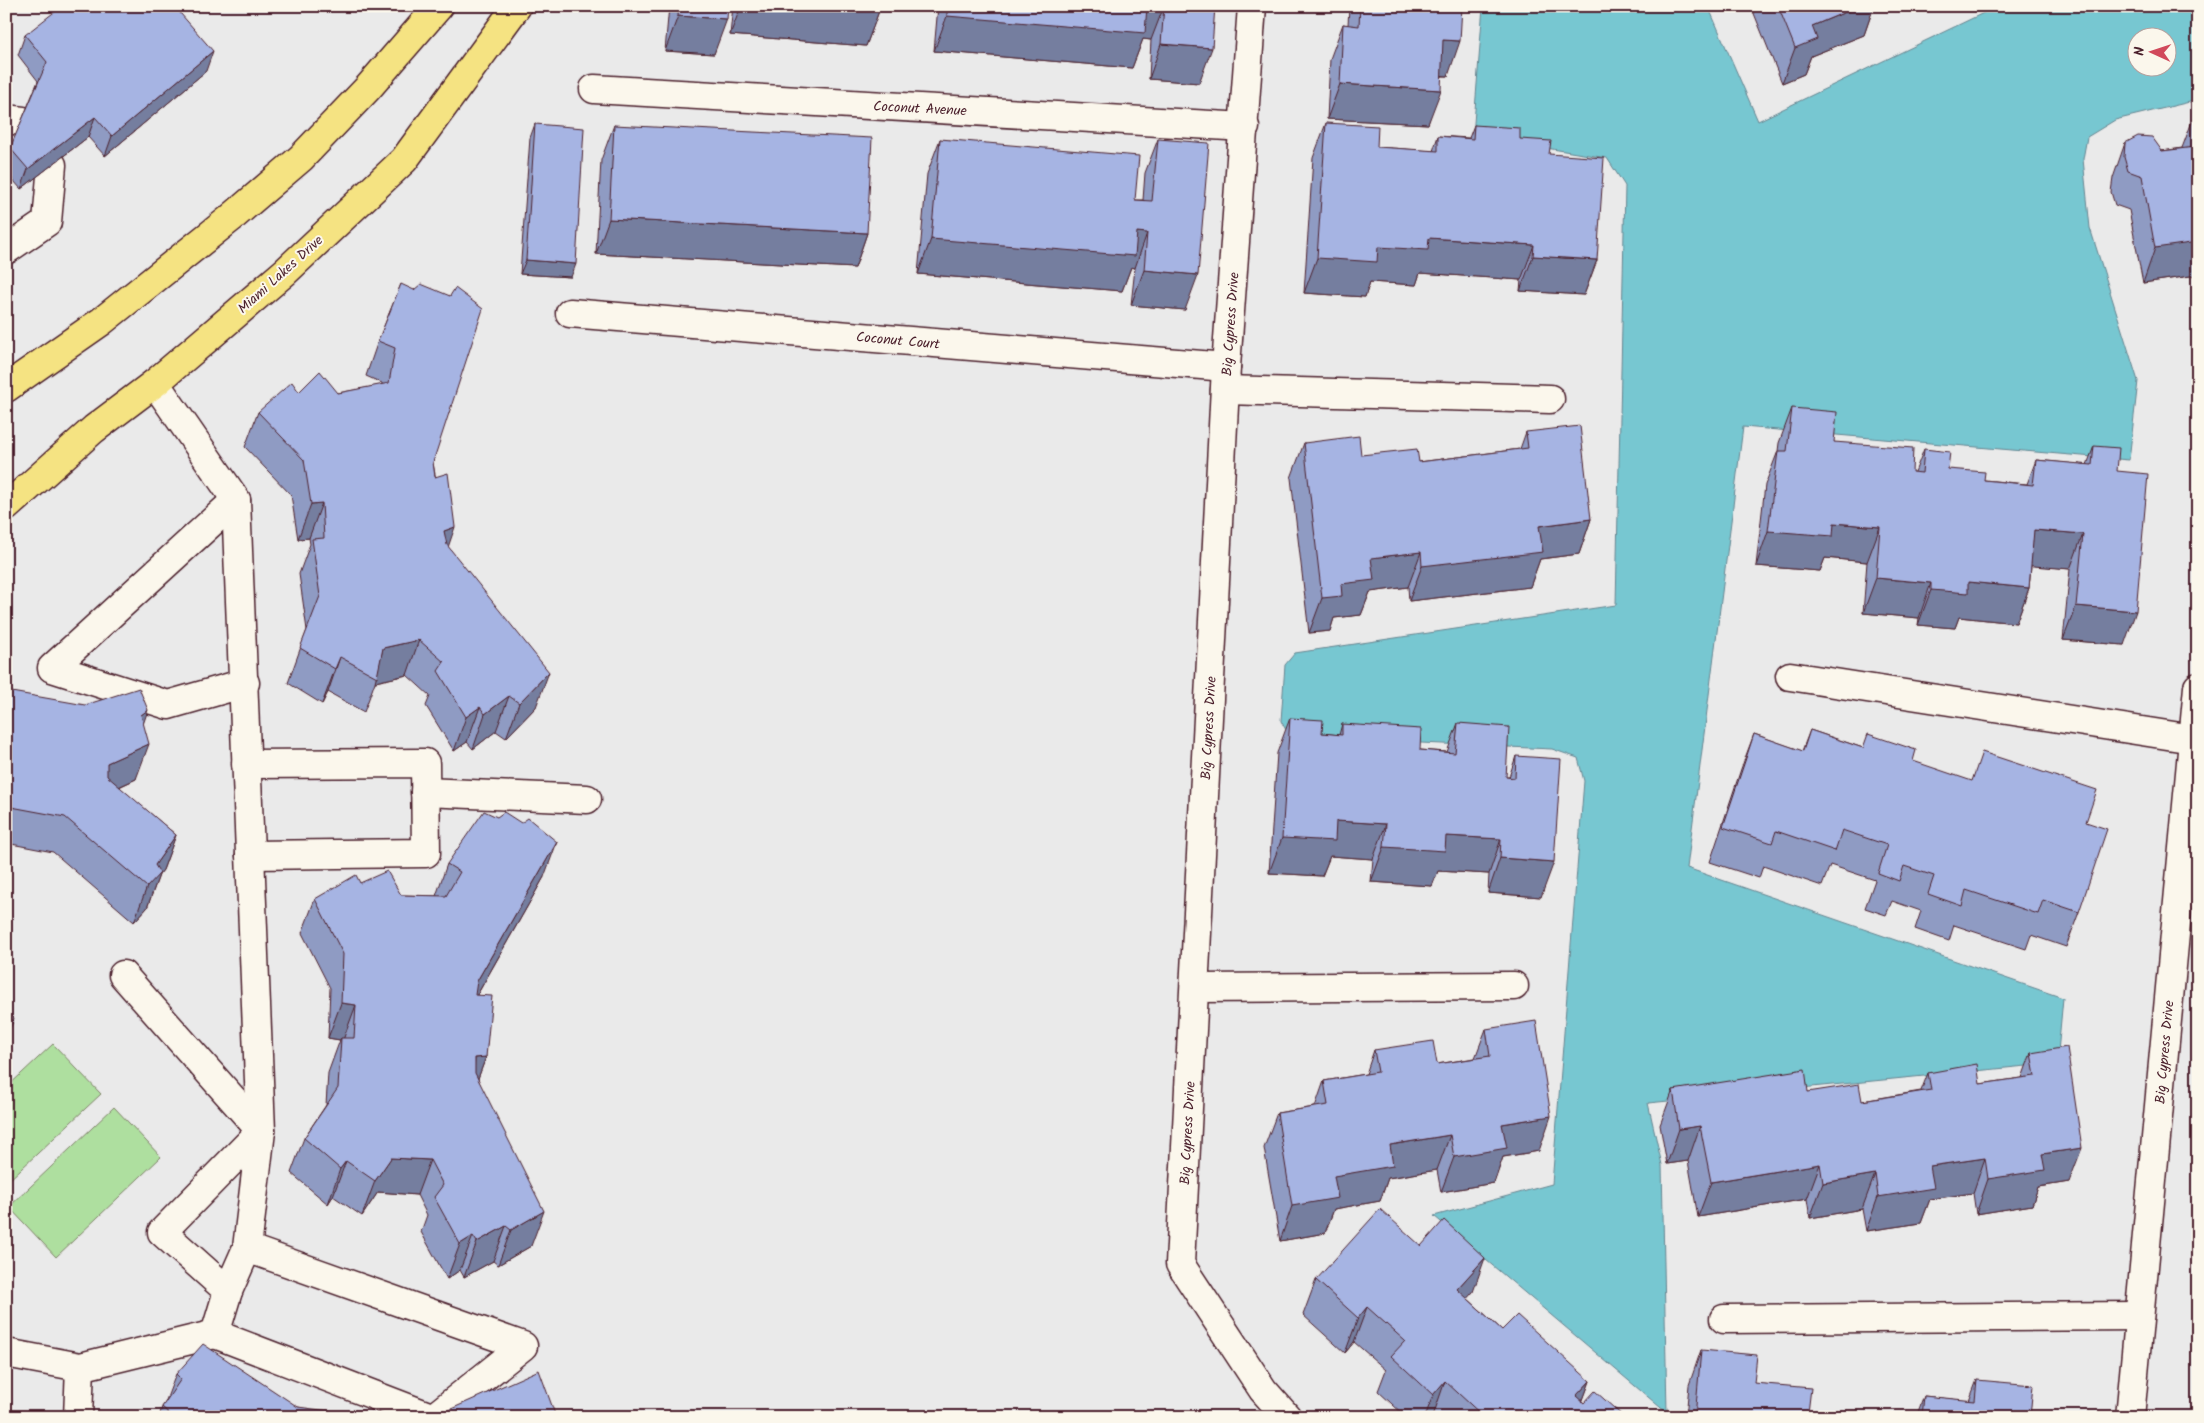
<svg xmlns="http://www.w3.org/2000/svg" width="2204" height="1423" font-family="Kalam,sans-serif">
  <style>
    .green { fill: #aedf9f; stroke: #7c7f65 }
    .water { fill: #77c7d1; stroke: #65848f; fill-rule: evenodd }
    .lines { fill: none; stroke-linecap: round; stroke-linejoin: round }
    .minor-casing { stroke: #4a1f2b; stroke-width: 31 }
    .major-casing { stroke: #4a1f2b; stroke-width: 31 }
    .minor { stroke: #fbf7ec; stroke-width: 28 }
    .major { stroke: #f5e382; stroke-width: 28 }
    .wall { fill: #8f9bc3; stroke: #4a1f2b }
    .shaded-wall { fill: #747e9f; stroke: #4a1f2b }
    .building { fill: #a6b4e3; stroke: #4a1f2b }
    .labels { text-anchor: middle; stroke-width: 4; stroke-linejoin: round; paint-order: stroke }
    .street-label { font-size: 14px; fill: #4a1f2b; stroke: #fbf7ec }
  </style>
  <rect width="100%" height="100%" fill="#eaeaea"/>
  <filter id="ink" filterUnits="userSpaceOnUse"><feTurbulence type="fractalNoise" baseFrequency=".02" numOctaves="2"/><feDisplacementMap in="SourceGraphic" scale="10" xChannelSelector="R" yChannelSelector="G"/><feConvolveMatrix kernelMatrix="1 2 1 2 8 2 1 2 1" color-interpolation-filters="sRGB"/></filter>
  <g filter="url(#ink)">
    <!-- green -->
    <g class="green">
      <polygon points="53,1044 101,1094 6,1183 6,1088"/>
      <polygon points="114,1107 161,1157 56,1257 9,1207"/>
    </g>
    <!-- water -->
    <path class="water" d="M 1483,6 L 1708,6 L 1758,121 L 1998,6 L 2198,6 L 2198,100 L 2115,120 L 2087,137 L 2083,159 L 2090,228 L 2138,381 L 2129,460 L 1743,427 L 1687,868 L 2063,998 L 2057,1063 L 1648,1103 L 1662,1165 L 1667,1413 L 1434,1216 L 1552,1184 L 1584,781 L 1578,758 L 1552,749 L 1290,737 L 1281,721 L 1285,665 L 1295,653 L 1616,605 L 1625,186 L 1607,158 L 1473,136 ZM 2136,38 L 2166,38 L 2166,68 L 2136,68 Z"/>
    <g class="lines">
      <!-- minor casing -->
      <g class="minor-casing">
        <g id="minor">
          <polyline points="1252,6 1226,367 1180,1264 1263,1390 1287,1417"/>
          <polyline points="594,89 1245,127"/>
          <polyline points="6,119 23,121"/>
          <polyline points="6,250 47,222 52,165"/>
          <polyline points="570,313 1226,367"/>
          <polyline points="155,383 236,500 261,1131 162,1232 228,1291"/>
          <polyline points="1225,390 1550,399"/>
          <polyline points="236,500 52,668 168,705 245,683"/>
          <polyline points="1790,676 2193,739"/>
          <polyline points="246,764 425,763 426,853 250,855"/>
          <polyline points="425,792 587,799"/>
          <polyline points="123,975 261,1131 247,1248"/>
          <polyline points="1195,988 1514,986"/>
          <polyline points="1724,1319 2139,1316"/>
          <polyline points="6,1353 80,1367 215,1334"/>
          <polyline points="78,1417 80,1367"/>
          <polyline points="431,1417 215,1334 228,1291 247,1248 523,1346 434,1417"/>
          <polyline points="2130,1417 2198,687"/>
        </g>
      </g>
      <!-- major casing -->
      <g class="major-casing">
        <g id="major">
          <polyline points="6,388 102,321 231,218 301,158 367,89 439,6"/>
          <polyline points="6,507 94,429 155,383 285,272 404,160 517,6"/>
        </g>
      </g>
      <!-- minor -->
      <use href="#minor" class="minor"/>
      <!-- major -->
      <use href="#major" class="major"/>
    </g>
    <!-- wall -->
    <g class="wall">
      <polygon points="669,6 728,6 714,54 665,51"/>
      <polygon points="733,6 879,6 879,11 866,46 730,35"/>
      <polygon points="938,6 1215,6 1199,83 1149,79 1151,40 1143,39 1132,68 934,51"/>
      <polygon points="1349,6 1462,6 1448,76 1442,76 1428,124 1327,119 1330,59 1343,24 1348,25"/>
      <polygon points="1751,6 1874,6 1864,35 1811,56 1804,74 1782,83"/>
      <polygon points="25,35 206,71 105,156 88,137 21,189 6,172 6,159 38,81 18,55"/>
      <polygon points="2198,118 2197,275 2143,283 2129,210 2115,205 2111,192 2113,178 2125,143 2162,151 2182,148 2193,119"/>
      <polygon points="1326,123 1377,147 1433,151 1438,136 1469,138 1474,125 1520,139 1549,154 1597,260 1584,295 1520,291 1521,280 1420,273 1416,285 1370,282 1365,297 1304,293 1313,158"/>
      <polygon points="535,124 571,277 520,274 530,138"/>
      <polygon points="614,125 867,233 855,268 596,254 601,160"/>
      <polygon points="940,139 1135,200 1143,200 1145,173 1158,139 1185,310 1131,305 1135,268 1131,267 1122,291 918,274 927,174"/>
      <polygon points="401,284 448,547 536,707 506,738 496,731 473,749 467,742 454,751 426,706 430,696 407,675 375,682 364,712 328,692 322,704 288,683 307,630 299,574 310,544 309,538 298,539 291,495 245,447 258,412 299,392 338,393 382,385 382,383 366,376 378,341"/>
      <polygon points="1792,408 1834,442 1912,472 1915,472 1924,449 1948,469 1984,480 2027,484 2036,460 2087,465 2094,446 2117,471 2124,645 2063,640 2070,569 2031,565 2029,588 2016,623 1959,617 1955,628 1918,625 1919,618 1863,613 1867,562 1825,558 1820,571 1756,566 1765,485 1778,451 1779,443"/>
      <polygon points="1526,432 1591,519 1579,554 1540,559 1530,587 1409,601 1408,587 1370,592 1361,615 1334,618 1330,631 1309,633 1291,478 1304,443 1361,455 1419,462 1520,449"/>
      <polygon points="6,691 143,724 136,779 119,787 176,835 163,870 159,875 147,908 134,922 53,852 6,843"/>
      <polygon points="1290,718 1322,733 1339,735 1342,724 1420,750 1447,752 1458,723 1506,777 1509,777 1516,756 1541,897 1488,893 1489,874 1438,871 1432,886 1371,882 1373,859 1330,856 1322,876 1269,873 1277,753"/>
      <polygon points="1810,730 1863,748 1913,761 2079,912 2066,947 2031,935 2026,949 1954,925 1949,941 1915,929 1921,911 1892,901 1886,915 1865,908 1875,880 1830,865 1822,886 1763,866 1759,878 1710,862 1741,769 1754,734 1802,751"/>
      <polygon points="447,864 544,877 477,995 486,1057 478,1078 531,1246 498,1265 493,1261 464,1277 460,1270 447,1279 421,1232 427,1215 417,1195 378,1192 362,1216 333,1196 328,1204 291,1173 304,1138 326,1105 328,1073 340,1040 328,1038 330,988 302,933 315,899 360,883 401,895 436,896"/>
      <polygon points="1486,1029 1539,1151 1503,1157 1494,1183 1441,1192 1437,1170 1388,1178 1380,1201 1334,1209 1325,1233 1280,1241 1264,1148 1277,1113 1315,1107 1324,1081 1366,1074 1374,1050 1437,1064 1475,1058"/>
      <polygon points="2031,1053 2069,1182 2038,1187 2032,1205 1976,1214 1973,1193 1930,1199 1921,1223 1866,1231 1862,1209 1810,1218 1807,1199 1698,1217 1688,1161 1667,1164 1660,1125 1673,1090 1808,1092 1862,1101 1921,1091 1928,1073 1980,1084 2022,1078"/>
      <polygon points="1421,1246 1473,1292 1467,1298 1502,1330 1590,1381 1582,1402 1584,1403 1624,1417 1406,1417 1378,1391 1386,1370 1354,1342 1345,1353 1303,1315 1316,1280"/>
      <polygon points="1701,1350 1754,1383 1808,1413 1854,1417 1686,1417 1689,1385"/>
      <polygon points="176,1374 298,1407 344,1417 159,1417 162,1407 165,1403"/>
      <polygon points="1977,1380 2030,1417 1916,1417 1924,1396 1969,1401"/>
    </g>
    <!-- shaded-wall -->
    <g class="shaded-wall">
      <polygon points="741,6 814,6 879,11 866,46 730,35"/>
      <polygon points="1146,6 1164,6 1151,40 1143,39 1132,68 934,51 947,16"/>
      <polygon points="1860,6 1874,6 1864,35 1811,56 1804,74 1782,83 1795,48 1812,26"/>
      <polygon points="678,16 727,19 714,54 665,51"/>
      <polygon points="1443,40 1460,41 1448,76 1431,75"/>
      <polygon points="1161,44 1212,48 1199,83 1149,79"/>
      <polygon points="213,51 206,71 105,156 112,136"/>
      <polygon points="1340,84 1441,90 1428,124 1327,119"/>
      <polygon points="95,117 88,137 21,189 28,169"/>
      <polygon points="609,219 867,233 855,268 596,254"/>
      <polygon points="1137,232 1147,233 1135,268 1131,267 1122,291 918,274 931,239"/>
      <polygon points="2198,233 2198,274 2197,275 2143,283 2155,248"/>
      <polygon points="1429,238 1534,245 1521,280 1420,273 1416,285 1370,282 1365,297 1304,293 1317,258"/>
      <polygon points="1533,256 1597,260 1584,295 1520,291"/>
      <polygon points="526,260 576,264 571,277 520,274"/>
      <polygon points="1144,270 1198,275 1185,310 1131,305"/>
      <polygon points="322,503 309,538 298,539 311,504"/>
      <polygon points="1591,519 1579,554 1540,559 1530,587 1409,601 1422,566 1539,526"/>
      <polygon points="1834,523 1880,527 1867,562 1825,558 1820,571 1756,566 1768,531"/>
      <polygon points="455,527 443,562 444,531"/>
      <polygon points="2034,530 2083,534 2070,569 2021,565"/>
      <polygon points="1421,552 1408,587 1370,592 1361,615 1334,618 1330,631 1309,633 1322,598 1341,584 1371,558"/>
      <polygon points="1876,578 1931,583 1919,618 1863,613"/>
      <polygon points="1968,582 2029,588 2016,623 1959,617 1955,628 1918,625 1931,590"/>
      <polygon points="2076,606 2136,611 2124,645 2063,640"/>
      <polygon points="419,640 407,675 375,682 383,648"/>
      <polygon points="340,657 328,692 322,704 335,669"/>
      <polygon points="549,672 536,707 506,738 519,703"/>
      <polygon points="509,696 496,731 473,749 485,714"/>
      <polygon points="480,707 467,742 454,751 466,717"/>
      <polygon points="148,710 136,745 141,715"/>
      <polygon points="149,744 136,779 94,798 107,763"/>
      <polygon points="1336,821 1386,824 1373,859 1330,856 1322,876 1269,873 1282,838"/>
      <polygon points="176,835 163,870 159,875 147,908 134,922 155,865"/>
      <polygon points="1446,836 1501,839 1489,874 1438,871 1432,886 1371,882 1384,847"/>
      <polygon points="557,842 544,877 465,1016 477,981"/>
      <polygon points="1500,858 1554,862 1541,897 1488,893"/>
      <polygon points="341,1003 356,1005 343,1040 341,1038 340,1040 328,1038"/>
      <polygon points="14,1018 9,1032 6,1034 6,1025"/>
      <polygon points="486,1057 473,1092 475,1058"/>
      <polygon points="1551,1116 1539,1151 1503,1157 1494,1183 1441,1192 1454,1157 1502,1124"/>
      <polygon points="1700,1126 1688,1161 1667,1164 1679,1129"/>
      <polygon points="1450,1135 1437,1170 1388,1178 1380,1201 1334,1209 1325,1233 1280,1241 1292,1206 1334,1176 1390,1145"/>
      <polygon points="2082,1148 2069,1182 2038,1187 2032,1205 1976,1214 1988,1179 2042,1154"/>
      <polygon points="391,1158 430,1160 417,1195 378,1192 362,1216 375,1181"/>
      <polygon points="1985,1158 1973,1193 1930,1199 1921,1223 1866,1231 1878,1197 1930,1166"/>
      <polygon points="346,1161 333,1196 328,1204 340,1169"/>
      <polygon points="1820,1164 1807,1199 1698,1217 1711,1182"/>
      <polygon points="1875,1174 1862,1209 1810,1218 1823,1183"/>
      <polygon points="544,1211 531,1246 498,1265 511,1230"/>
      <polygon points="506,1226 493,1261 464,1277 477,1242"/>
      <polygon points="473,1236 460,1270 447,1279 460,1244"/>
      <polygon points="1485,1258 1473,1292 1444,1324 1457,1289"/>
      <polygon points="1367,1307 1354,1342 1345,1353 1358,1318"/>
      <polygon points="1445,1381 1433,1416 1425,1417 1433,1395"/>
      <polygon points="1590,1381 1577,1416 1576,1396"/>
    </g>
    <!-- building -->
    <g class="building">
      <polygon points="62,6 174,6 213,51 112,136 95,117 28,169 10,148 47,62 25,35"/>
      <polygon points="679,6 728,6 727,19 678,16"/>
      <polygon points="814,6 879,6 879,11"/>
      <polygon points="947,6 1147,6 1145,33 947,16"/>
      <polygon points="1164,6 1215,6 1212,48 1161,44"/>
      <polygon points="1360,6 1462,6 1460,41 1443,40 1441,90 1340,84 1343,24 1359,26"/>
      <polygon points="1778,6 1860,6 1812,26 1817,39 1795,48"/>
      <polygon points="2198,118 2198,242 2155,248 2142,176 2128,171 2124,157 2125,143 2138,136 2152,137 2162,151 2195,147 2193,119"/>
      <polygon points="1326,123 1378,126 1377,147 1438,151 1438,136 1473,139 1474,125 1520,128 1520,139 1551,141 1549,154 1604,158 1597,260 1533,256 1534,245 1429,238 1428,250 1378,247 1377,262 1317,258"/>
      <polygon points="535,124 584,128 576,264 526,260"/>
      <polygon points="614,125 872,138 867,233 609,219"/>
      <polygon points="940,139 1139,156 1135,200 1152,201 1158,139 1209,143 1198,275 1144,270 1147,233 1137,232 1135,256 931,239"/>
      <polygon points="401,284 414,290 421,284 450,296 455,288 483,309 433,462 435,477 448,473 455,527 444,531 447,545 549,672 519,703 509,696 485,714 480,707 466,717 438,671 444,662 419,640 383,648 377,677 340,657 335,669 300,648 320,596 312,539 324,538 322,503 311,504 304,460 258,412 292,382 299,392 320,371 338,393 389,383 395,348 378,341"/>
      <polygon points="1792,408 1837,412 1834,442 1913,448 1912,472 1922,473 1924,449 1950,452 1948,469 1985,472 1984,480 2033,485 2036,460 2092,465 2094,446 2119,448 2117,471 2148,474 2136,611 2076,606 2083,534 2034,530 2029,588 1968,582 1968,593 1931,590 1931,583 1876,578 1880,527 1834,523 1833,536 1768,531 1778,451 1787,451"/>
      <polygon points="1580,426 1591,519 1539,526 1543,552 1422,566 1421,552 1371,558 1374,580 1341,584 1342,596 1322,598 1304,443 1359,436 1361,455 1417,449 1419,462 1528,448 1526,432"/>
      <polygon points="139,688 148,710 141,715 149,744 107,763 107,776 176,835 155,865 160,873 147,887 65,817 6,806 6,691 85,705"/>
      <polygon points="1290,718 1323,720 1322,733 1342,735 1342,724 1421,729 1420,750 1455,753 1458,723 1509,727 1506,777 1515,778 1516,756 1561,759 1554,862 1500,858 1501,839 1446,836 1445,851 1384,847 1386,824 1336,821 1335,841 1282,838"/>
      <polygon points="1810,730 1863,748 1868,734 1916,750 1913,761 1972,781 1982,752 2097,790 2086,822 2107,829 2079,912 2043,900 2038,914 1966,890 1962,906 1928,894 1934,876 1904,866 1899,881 1878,873 1887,845 1842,830 1835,851 1776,831 1772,843 1723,827 1754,734 1803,751"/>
      <polygon points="484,811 497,817 504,812 521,823 528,818 557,842 477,981 475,995 492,996 486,1057 475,1058 475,1073 544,1211 511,1230 506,1226 477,1242 473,1236 460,1244 434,1197 443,1185 430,1160 391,1158 375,1181 346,1161 340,1169 304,1138 338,1088 341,1038 354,1038 356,1005 341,1003 343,954 315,899 356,875 360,883 387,871 401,895 446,896 460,872 447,864"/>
      <polygon points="6,1010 14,1018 6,1025"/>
      <polygon points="1536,1021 1551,1116 1502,1124 1507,1148 1454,1157 1450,1135 1390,1145 1393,1166 1334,1176 1338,1198 1292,1206 1277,1113 1328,1105 1324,1081 1378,1072 1374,1050 1433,1041 1437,1064 1490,1056 1486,1029"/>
      <polygon points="2067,1047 2082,1148 2042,1154 2045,1170 1988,1179 1985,1158 1930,1166 1934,1188 1878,1197 1875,1174 1823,1183 1820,1164 1711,1182 1700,1126 1679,1129 1673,1090 1805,1069 1808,1092 1859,1084 1862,1101 1931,1090 1928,1073 1977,1064 1980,1084 2035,1076 2031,1053"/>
      <polygon points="1380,1209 1421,1246 1444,1220 1485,1258 1457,1289 1502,1330 1517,1315 1590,1381 1576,1396 1584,1403 1595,1391 1624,1417 1484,1417 1445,1381 1433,1395 1391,1356 1405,1341 1367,1307 1358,1318 1316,1280"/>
      <polygon points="203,1344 298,1407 344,1413 344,1417 172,1417 172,1416 162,1407 181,1379 176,1374"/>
      <polygon points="1701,1350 1757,1355 1754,1383 1811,1388 1808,1413 1854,1417 1695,1417"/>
      <polygon points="539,1370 556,1417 433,1417"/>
      <polygon points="1977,1380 2033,1385 2030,1417 1922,1417 1924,1396 1975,1401"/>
    </g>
  </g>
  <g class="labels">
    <!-- street labels -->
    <g class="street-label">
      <text transform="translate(920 108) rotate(3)" y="5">Coconut Avenue</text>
      <text transform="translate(280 274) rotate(-42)" y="5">Miami Lakes Drive</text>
      <text transform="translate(1230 324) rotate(-86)" y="5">Big Cypress Drive</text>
      <text transform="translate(898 340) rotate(5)" y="5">Coconut Court</text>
      <text transform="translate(1208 728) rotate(-87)" y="5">Big Cypress Drive</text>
      <text transform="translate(2164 1052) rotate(-85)" y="5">Big Cypress Drive</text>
      <text transform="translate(1187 1133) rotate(-87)" y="5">Big Cypress Drive</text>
    </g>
  </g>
  <!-- margin -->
  <rect width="2204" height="1423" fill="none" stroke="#fbf7ec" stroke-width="25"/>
  <rect x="12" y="12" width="2179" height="1398" fill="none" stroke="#4a1f2b" stroke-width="2" filter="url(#ink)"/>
  <!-- north arrow -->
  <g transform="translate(2152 52) rotate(273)"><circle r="24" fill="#fbf7ec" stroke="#b4a19f"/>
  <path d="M0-4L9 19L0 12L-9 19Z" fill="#d1495b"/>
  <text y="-8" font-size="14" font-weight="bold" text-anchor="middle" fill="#4a1f2b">N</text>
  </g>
</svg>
